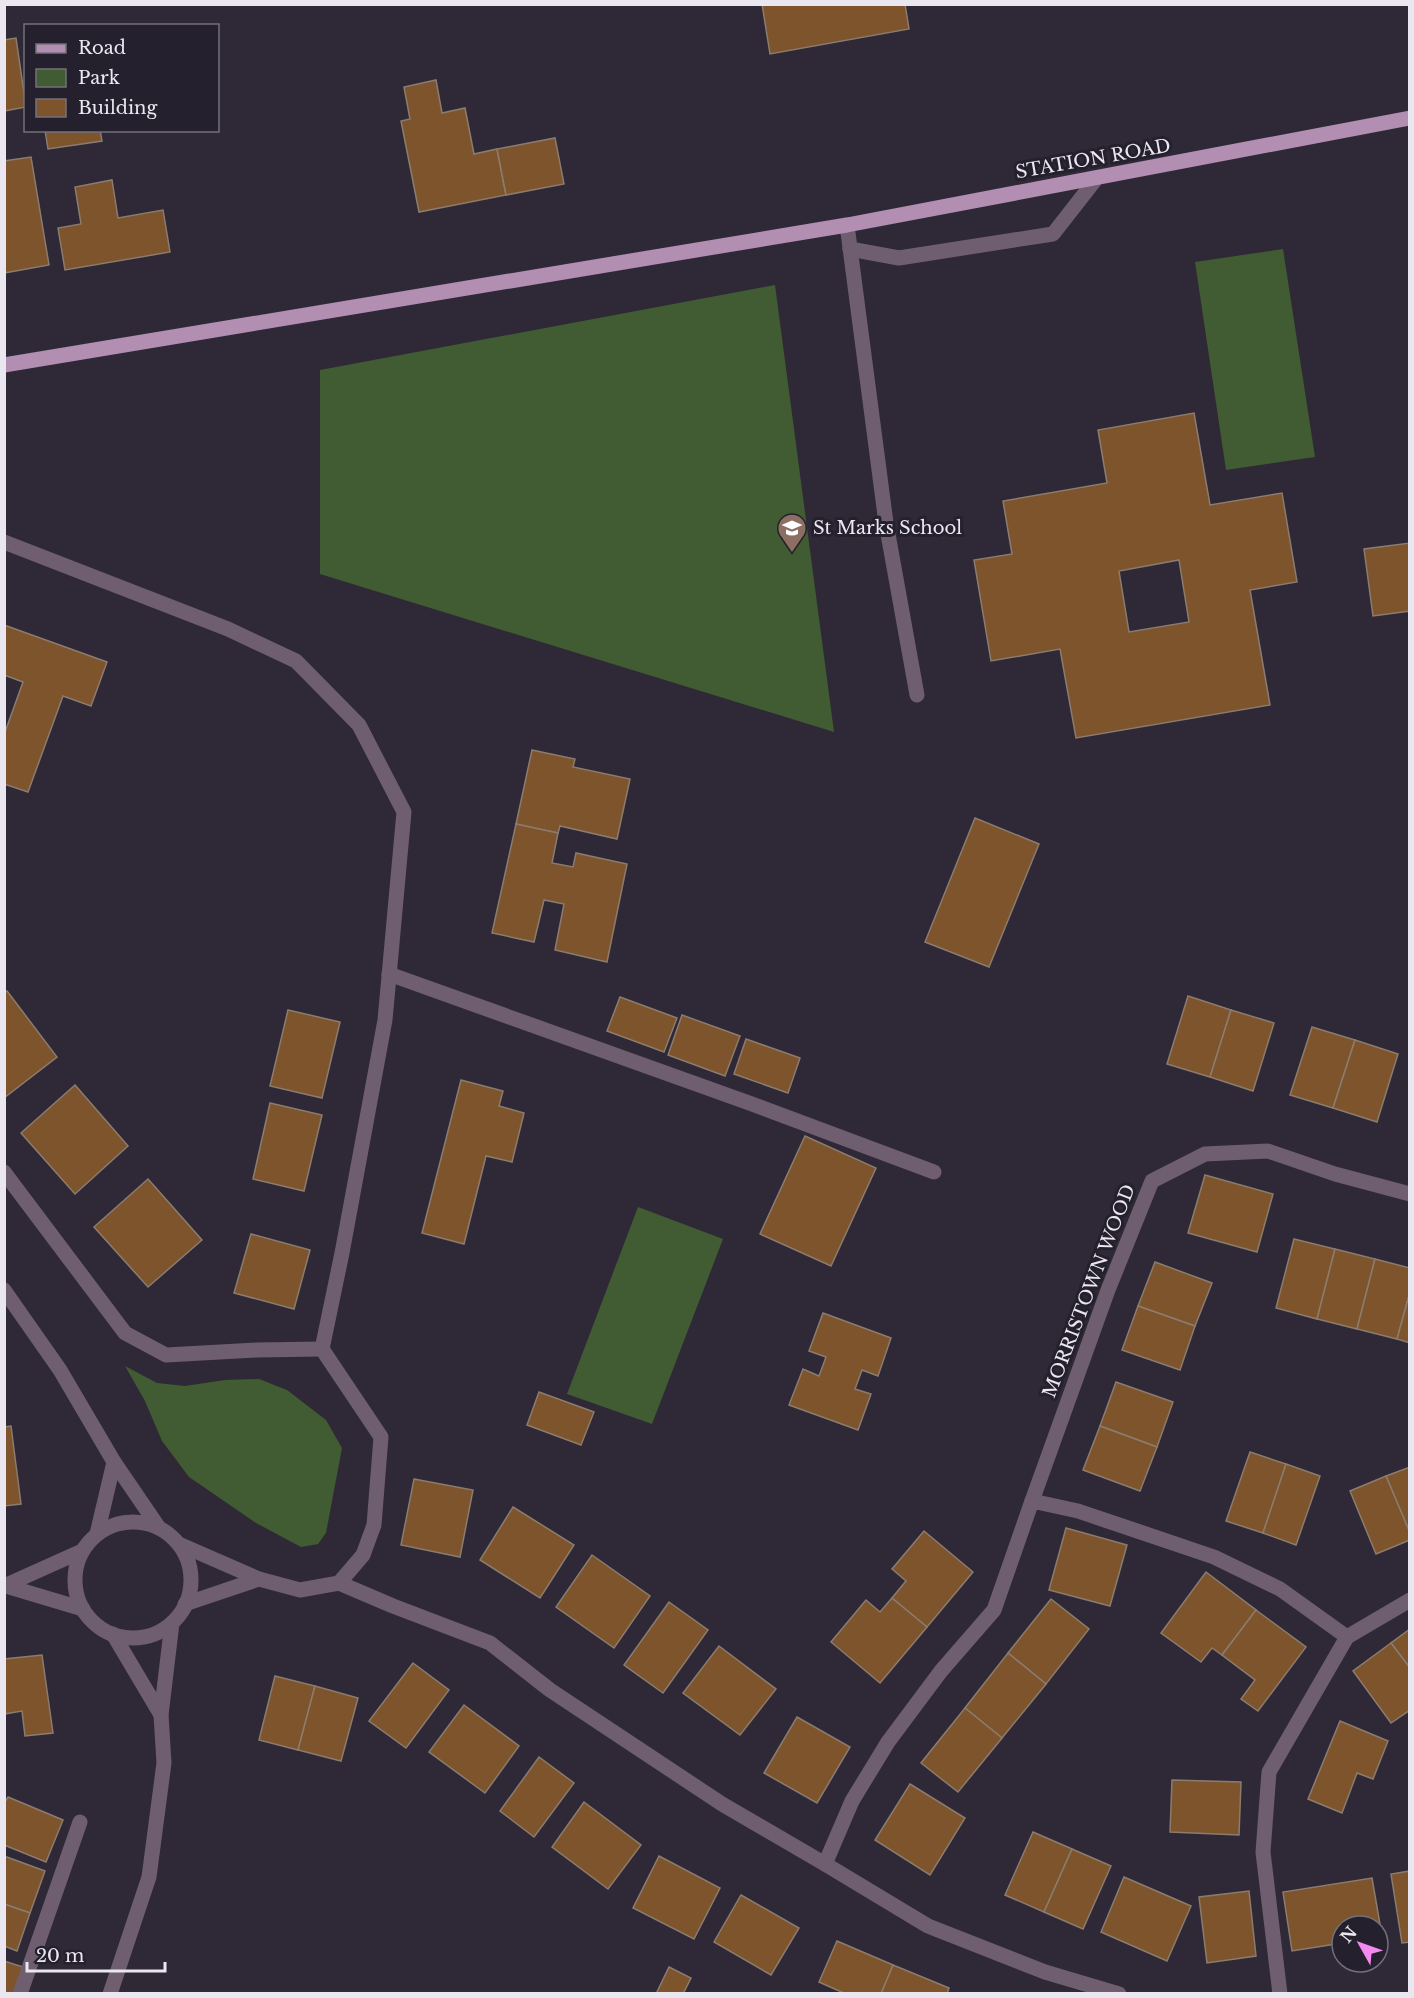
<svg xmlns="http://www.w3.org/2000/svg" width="1414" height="1998" font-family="'Libre Baskerville',serif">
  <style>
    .green { fill: #415b32 }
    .building { fill: #7d542c; stroke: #8b7c6f; stroke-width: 1.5; fill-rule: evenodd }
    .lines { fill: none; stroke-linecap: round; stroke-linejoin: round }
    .minor { stroke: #6f5e6f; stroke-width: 15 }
    .major { stroke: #b18eb2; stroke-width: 15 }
    .labels { text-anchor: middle; stroke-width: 6; stroke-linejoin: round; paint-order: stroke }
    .street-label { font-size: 18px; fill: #ebe7f0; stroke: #25202d }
    .poi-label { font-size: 18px; fill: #ebe7f0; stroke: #25202d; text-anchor: start }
  </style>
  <rect width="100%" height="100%" fill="#2f2937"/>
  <!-- green -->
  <g class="green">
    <polygon points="1283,249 1315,457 1226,470 1195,262"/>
    <polygon points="775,285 834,732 320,574 320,370"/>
    <polygon points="638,1207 723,1239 652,1424 567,1394"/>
    <polygon points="125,1366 157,1383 185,1386 225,1380 259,1379 287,1390 326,1420 342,1448 326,1533 318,1544 301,1547 256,1523 189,1477 162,1441 145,1401"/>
  </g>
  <!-- building -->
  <g class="building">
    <polygon points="762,4 905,4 909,29 770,54"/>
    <polygon points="16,38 26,107 4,111 4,40"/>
    <polygon points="436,80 442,113 465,108 474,154 497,149 506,195 419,212 401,121 410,119 404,87"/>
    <polygon points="45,130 100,130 102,141 48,149"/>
    <polygon points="555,138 564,184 506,195 497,149"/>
    <polygon points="31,157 49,265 4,273 4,161"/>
    <polygon points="112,180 118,218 163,210 170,252 65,270 58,228 81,224 75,187"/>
    <path d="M 1194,413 L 1210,505 L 1282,493 L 1297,582 L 1250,590 L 1270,705 L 1076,738 L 1060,649 L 991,661 L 974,560 L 1012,554 L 1003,501 L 1107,483 L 1098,430 ZM 1179,560 L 1189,622 L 1129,632 L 1119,571 Z"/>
    <polygon points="1410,543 1410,611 1373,616 1364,549"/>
    <polygon points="4,625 107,662 91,706 63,696 28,792 4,784 4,735 23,682 4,675"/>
    <polygon points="532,750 575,759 573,767 630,779 617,839 560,826 558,833 516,824"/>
    <polygon points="975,818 1039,844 989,967 925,942"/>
    <polygon points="516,824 558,833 552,863 573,867 576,853 627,864 607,962 555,950 564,904 544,900 534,942 492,933"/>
    <polygon points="7,991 57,1057 4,1098 4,993"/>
    <polygon points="1188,996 1231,1010 1210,1077 1167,1064"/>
    <polygon points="620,997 677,1018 664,1052 607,1031"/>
    <polygon points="288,1010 340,1022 322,1098 270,1086"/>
    <polygon points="1231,1010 1274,1023 1253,1091 1210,1077"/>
    <polygon points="682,1015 740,1036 725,1076 668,1055"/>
    <polygon points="1312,1027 1355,1040 1333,1108 1290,1095"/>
    <polygon points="746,1039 800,1058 788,1093 734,1074"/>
    <polygon points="1355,1040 1398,1054 1377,1122 1333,1108"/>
    <polygon points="461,1080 503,1091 499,1106 524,1113 512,1162 486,1156 464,1244 422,1233"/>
    <polygon points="75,1085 128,1146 75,1194 21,1133"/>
    <polygon points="270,1103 322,1115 304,1191 253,1179"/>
    <polygon points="805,1136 876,1168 831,1266 760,1234"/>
    <polygon points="1205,1175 1273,1194 1257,1252 1188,1233"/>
    <polygon points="148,1179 202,1240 148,1287 94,1227"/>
    <polygon points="251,1234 310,1250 294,1309 234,1293"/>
    <polygon points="1294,1239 1335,1249 1317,1319 1276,1308"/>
    <polygon points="1335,1249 1375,1259 1357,1329 1317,1319"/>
    <polygon points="1375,1259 1410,1268 1410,1292 1397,1339 1357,1329"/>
    <polygon points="1155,1262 1212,1283 1195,1326 1138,1306"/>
    <polygon points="1410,1292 1410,1343 1397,1339"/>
    <polygon points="1138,1306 1195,1326 1180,1370 1122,1350"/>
    <polygon points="823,1313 891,1338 878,1376 862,1370 855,1389 871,1394 858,1430 789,1405 803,1369 819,1376 826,1357 809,1351"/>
    <polygon points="1116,1382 1173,1402 1157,1447 1100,1426"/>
    <polygon points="539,1392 594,1412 581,1445 527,1425"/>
    <polygon points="11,1426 21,1504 4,1506 4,1427"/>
    <polygon points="1100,1426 1157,1447 1140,1491 1083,1470"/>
    <polygon points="1250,1452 1286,1464 1263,1533 1226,1521"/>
    <polygon points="1286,1464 1320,1476 1296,1545 1263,1533"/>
    <polygon points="1410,1467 1410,1533 1386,1476"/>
    <polygon points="1386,1476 1410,1533 1410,1540 1376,1554 1350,1491"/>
    <polygon points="414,1479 473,1490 460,1557 401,1545"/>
    <polygon points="513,1507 574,1545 540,1598 480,1560"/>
    <polygon points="1066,1528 1127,1545 1110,1606 1049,1590"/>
    <polygon points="924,1531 973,1572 927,1627 892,1598 906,1581 892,1569"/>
    <polygon points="592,1555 650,1596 614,1648 556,1607"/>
    <polygon points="1206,1572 1256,1610 1222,1655 1212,1648 1201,1662 1161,1633"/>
    <polygon points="892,1598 927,1627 880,1683 831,1642 866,1600 880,1612"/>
    <polygon points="1051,1599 1089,1629 1046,1684 1008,1653"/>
    <polygon points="669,1602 708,1630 663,1693 624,1665"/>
    <polygon points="1256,1610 1306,1647 1258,1711 1241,1699 1255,1680 1222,1655"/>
    <polygon points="1410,1629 1410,1668 1391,1643"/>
    <polygon points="1391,1643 1410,1668 1410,1710 1391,1723 1353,1671"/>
    <polygon points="719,1646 776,1689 740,1735 683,1693"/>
    <polygon points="1008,1653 1046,1684 1002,1738 965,1708"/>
    <polygon points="42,1655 53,1733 25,1736 22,1711 4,1714 4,1659"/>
    <polygon points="413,1663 449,1690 406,1748 369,1721"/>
    <polygon points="275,1676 315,1686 298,1750 259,1740"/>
    <polygon points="315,1686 358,1698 341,1761 298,1750"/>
    <polygon points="464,1705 519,1746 485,1793 429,1752"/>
    <polygon points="965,1708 1002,1738 958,1792 921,1763"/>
    <polygon points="797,1717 850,1747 817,1803 764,1773"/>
    <polygon points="1340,1721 1388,1741 1373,1779 1357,1773 1342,1813 1308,1799"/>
    <polygon points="539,1757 574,1783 534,1837 500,1811"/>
    <polygon points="1172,1780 1241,1782 1239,1835 1170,1832"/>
    <polygon points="910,1784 965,1818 930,1875 875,1840"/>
    <polygon points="8,1797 63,1820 46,1862 4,1845 4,1804"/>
    <polygon points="584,1802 641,1845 608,1889 552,1847"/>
    <polygon points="1033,1832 1072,1849 1044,1912 1005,1895"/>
    <polygon points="1072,1849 1111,1866 1083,1929 1044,1912"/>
    <polygon points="4,1856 45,1871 30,1913 4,1904"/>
    <polygon points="659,1856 720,1888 694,1939 633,1908"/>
    <polygon points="1410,1871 1410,1942 1402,1943 1391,1874"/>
    <polygon points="1124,1877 1191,1906 1167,1961 1101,1932"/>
    <polygon points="1372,1878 1382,1936 1378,1937 1378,1926 1342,1926 1342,1943 1292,1951 1283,1892"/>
    <polygon points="1249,1891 1256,1956 1207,1963 1199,1897"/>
    <polygon points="741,1895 799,1928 771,1975 714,1942"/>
    <polygon points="4,1904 30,1913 17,1951 4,1946"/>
    <polygon points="837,1941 893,1965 881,1994 846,1994 819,1982"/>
    <polygon points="4,1961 23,1967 14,1994 4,1994"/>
    <polygon points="893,1965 949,1988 947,1994 881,1994"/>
    <polygon points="669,1967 691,1978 683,1994 656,1994"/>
  </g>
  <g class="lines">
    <!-- minor -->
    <g class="minor">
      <polyline points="847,225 886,523 917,695"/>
      <polyline points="850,249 899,258 1053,234 1096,179"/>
      <polyline points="4,542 228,629 296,661 359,725 404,812 385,1020 342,1253 322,1349 381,1437 374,1525 363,1555 339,1583 300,1590 259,1579 179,1544"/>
      <polyline points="389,974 752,1104 934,1172"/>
      <polyline points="4,1172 125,1333 166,1355 257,1350 322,1349"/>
      <polyline points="4,1290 60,1370 114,1462 159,1528"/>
      <polyline points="1032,1501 1108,1290 1152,1181 1205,1154 1268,1151 1335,1174 1410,1194"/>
      <circle cx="133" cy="1580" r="58"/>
      <polyline points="97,1534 114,1462"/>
      <polyline points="339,1583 393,1606 490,1643 550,1690 722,1804 825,1864 928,1926 1045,1972 1119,1994"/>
      <polyline points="4,1586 82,1551"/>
      <polyline points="6,1586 83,1609"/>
      <polyline points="185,1604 259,1579"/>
      <polyline points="113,1634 161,1715"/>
      <polyline points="1347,1637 1410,1600"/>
      <polyline points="825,1864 852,1801 888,1742 941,1671 994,1610 1032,1501 1078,1511 1214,1557 1280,1589 1347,1637 1269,1772 1263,1852 1280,1994"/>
      <polyline points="20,1994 80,1822"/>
      <polyline points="110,1994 149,1877 164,1763 161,1715 172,1623"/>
    </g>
    <!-- major -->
    <polyline class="major" points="4,365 847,225 1410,118"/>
  </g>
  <!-- icons -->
  <defs>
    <g id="school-pin" transform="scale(1.5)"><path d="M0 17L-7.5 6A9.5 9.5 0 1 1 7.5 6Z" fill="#8d6e63" stroke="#25202d"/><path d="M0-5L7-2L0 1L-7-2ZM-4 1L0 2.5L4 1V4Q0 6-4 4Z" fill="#fff"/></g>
  </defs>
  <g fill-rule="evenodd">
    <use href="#school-pin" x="792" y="528"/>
  </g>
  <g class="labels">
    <!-- street labels -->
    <g class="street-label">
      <text transform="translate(1093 159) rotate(-10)" y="6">STATION ROAD</text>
      <text transform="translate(1089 1291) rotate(-69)" y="6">MORRISTOWN WOOD</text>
    </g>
    <!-- poi labels -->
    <g class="poi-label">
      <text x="813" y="534">St Marks School</text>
    </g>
  </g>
  <!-- border -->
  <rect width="1414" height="1998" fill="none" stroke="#ebe7f0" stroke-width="12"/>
  <!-- legend -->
  <rect x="24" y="24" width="195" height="108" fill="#25202d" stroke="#74707b" stroke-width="1.5"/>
  <rect x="36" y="44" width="30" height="9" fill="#b18eb2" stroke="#74707b" stroke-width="1.5"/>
  <text x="78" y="54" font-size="18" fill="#ebe7f0">Road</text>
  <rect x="36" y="69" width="30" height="18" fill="#415b32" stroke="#74707b" stroke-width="1.5"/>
  <text x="78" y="84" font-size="18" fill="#ebe7f0">Park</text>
  <rect x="36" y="99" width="30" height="18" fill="#7d542c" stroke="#74707b" stroke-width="1.5"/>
  <text x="78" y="114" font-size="18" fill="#ebe7f0">Building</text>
  <!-- north arrow -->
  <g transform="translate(1360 1944) rotate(310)"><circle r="28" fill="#25202d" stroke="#74707b" stroke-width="1.5"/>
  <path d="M0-4.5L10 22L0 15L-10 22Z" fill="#f489f0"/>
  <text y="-9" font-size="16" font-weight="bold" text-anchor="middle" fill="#ebe7f0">N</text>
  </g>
  <!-- scale -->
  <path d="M27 1962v9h138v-9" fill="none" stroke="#ebe7f0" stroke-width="3"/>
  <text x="36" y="1962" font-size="18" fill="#ebe7f0" stroke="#25202d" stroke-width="4.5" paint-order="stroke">20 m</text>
</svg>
